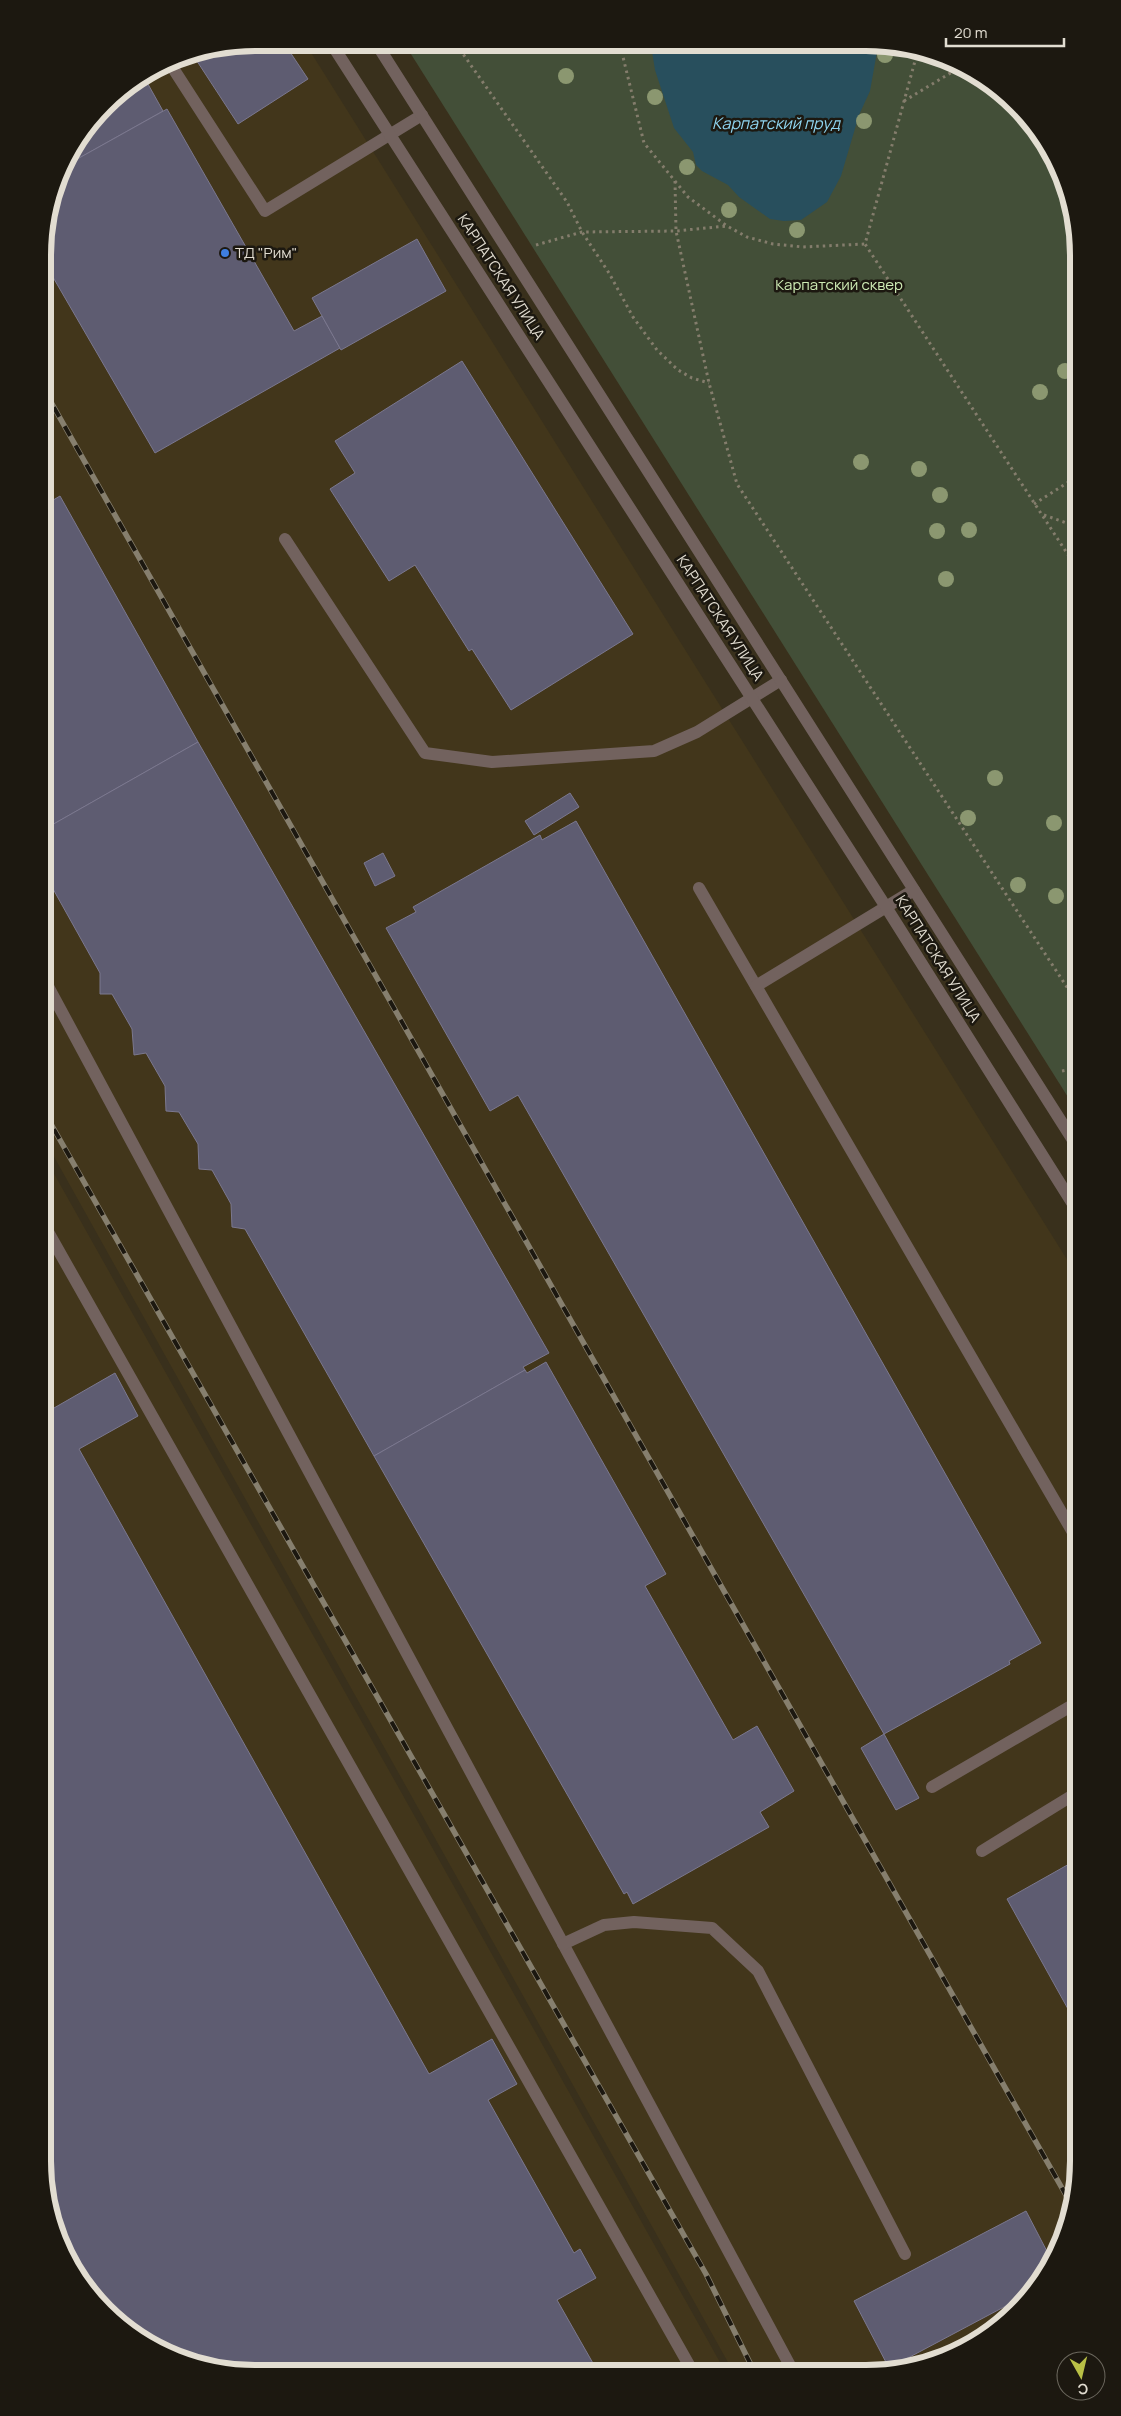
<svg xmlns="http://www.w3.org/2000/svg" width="1121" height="2416" font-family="Manrope,sans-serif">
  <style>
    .built { fill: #42361b }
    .green { fill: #434f38 }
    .water { fill: #284f5d }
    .building { fill: #5e5c71; stroke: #7b788f }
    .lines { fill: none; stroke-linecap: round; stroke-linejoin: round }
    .path { stroke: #847d6c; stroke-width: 3; stroke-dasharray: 2.5 4; stroke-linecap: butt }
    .lane { stroke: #72625e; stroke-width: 12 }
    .street { stroke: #72625e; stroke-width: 12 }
    .rail-casing { stroke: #867f6e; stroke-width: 5.5 }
    .rail { stroke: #1c1810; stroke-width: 4; stroke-dasharray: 11; stroke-linecap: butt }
    .tree { fill: #8b9770 }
    .shop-dot { fill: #3f7fe0; stroke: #1c1810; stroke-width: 2 }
    .labels { text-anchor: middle; stroke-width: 5; stroke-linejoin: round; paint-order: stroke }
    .poi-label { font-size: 15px; fill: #e2ddd1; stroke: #1c1810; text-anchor: start }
    .street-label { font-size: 15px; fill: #e2ddd1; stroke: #1c1810 }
    .park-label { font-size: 15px; fill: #ceebb4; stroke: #1c1810 }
    .water-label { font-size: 16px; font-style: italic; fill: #8fd5f0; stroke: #1c1810 }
    .rim { fill: none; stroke: #e2ddd1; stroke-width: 6 }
  </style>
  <rect width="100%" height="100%" fill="#39301c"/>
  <!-- built -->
  <g class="built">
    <polygon points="255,43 305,43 1078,1277 1078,2175 1062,2242 1034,2291 993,2329 921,2366 866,2373 734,2373 43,1137 43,241 65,161 115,95 174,59"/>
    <polygon points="43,1154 419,1824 726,2373 214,2369 161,2352 78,2279 50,2216 43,2161"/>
  </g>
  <!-- green -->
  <polygon class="green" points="404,43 907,47 960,64 1006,95 1043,137 1071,200 1078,255 1078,1113"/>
  <!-- water -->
  <polygon class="water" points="651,45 878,46 870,91 859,115 841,176 827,202 801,220 784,221 770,219 739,197 728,185 702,171 696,165 693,152 674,128 655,70"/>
  <!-- building -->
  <g class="building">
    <polygon points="255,42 284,43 308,79 238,124 193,55"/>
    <polygon points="144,77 163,111 63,167 65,161 115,95"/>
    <polygon points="167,109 294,331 322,316 340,348 155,453 43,260 43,241 63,167"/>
    <polygon points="417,239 446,291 341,350 312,298"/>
    <polygon points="462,361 633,634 511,710 472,649 469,651 415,565 389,581 330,489 355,473 335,441"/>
    <polygon points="60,496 198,742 43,830 43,506"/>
    <polygon points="198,742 549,1353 523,1367 525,1370 374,1456 245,1229 232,1227 231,1204 212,1170 199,1169 198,1144 179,1112 166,1111 165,1086 146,1053 134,1055 132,1029 112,994 100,994 100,973 43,871 43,830"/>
    <polygon points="570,793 579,807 534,835 525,821"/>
    <polygon points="576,821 1041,1643 1009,1661 1010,1664 884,1734 518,1095 490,1111 386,928 416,912 413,907 540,835 542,840"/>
    <polygon points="383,853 395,876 375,886 364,863"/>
    <polygon points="546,1362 666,1574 645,1586 733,1740 757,1726 794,1791 760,1812 769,1827 633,1904 627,1892 624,1894 374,1456 525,1370 527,1373"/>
    <polygon points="115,1373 138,1416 79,1449 429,2074 492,2039 517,2084 488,2100 574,2253 580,2249 596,2278 557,2300 598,2372 214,2369 161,2352 115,2321 78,2279 50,2216 42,2161 43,1387 54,1408"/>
    <polygon points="884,1734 919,1798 896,1810 861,1748"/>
    <polygon points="1078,1859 1078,2027 1007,1899"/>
    <polygon points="1026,2211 1052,2261 1034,2291 889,2368 854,2301"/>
  </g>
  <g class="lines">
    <!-- path -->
    <g class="path">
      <polyline points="456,44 567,202 582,232 609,273 633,317 657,350 678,370 692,378 709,383"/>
      <polyline points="624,45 623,57 644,143 688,197 727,226 747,237 773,244 803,247 865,244"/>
      <polyline points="918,50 865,244 1078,570"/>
      <polyline points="904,101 962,66"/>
      <polyline points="675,181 676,231 709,383 737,484 1078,1004"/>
      <polyline points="536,245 582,232 676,231 727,226"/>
      <polyline points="1034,504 1078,476"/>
      <polyline points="1044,515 1078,527"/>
      <polyline points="1062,1071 1078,1068"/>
    </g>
    <!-- lane -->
    <g class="lane">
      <polyline points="169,62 265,211 422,115"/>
      <polyline points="285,539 425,753 492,762 654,751 697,732 781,680"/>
      <polyline points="699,888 1078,1541"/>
      <polyline points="43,977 794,2373"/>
      <polyline points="756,986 914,890"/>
      <polyline points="43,1223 693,2372"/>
      <polyline points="932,1787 1078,1702"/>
      <polyline points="982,1851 1078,1792"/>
      <polyline points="563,1944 604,1925 634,1922 712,1928 758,1971 905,2254"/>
    </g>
    <!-- street -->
    <g class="street">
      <polyline points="331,43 886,907 1078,1212"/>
      <polyline points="376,43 1078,1148"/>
    </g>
    <!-- rail casing -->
    <g class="rail-casing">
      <g id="rail">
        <polyline points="43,388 1071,2204"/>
        <polyline points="43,1110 706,2274 755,2373"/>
      </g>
    </g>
    <!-- rail -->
    <use href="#rail" class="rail"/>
  </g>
  <!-- trees -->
  <g class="tree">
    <circle cx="885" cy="55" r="8"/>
    <circle cx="566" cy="76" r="8"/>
    <circle cx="655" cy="97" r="8"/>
    <circle cx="864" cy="121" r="8"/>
    <circle cx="687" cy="167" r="8"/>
    <circle cx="729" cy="210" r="8"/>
    <circle cx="797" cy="230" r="8"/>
    <circle cx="1065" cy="371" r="8"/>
    <circle cx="1040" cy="392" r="8"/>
    <circle cx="861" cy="462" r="8"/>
    <circle cx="919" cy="469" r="8"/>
    <circle cx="940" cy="495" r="8"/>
    <circle cx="969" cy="530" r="8"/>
    <circle cx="937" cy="531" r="8"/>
    <circle cx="946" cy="579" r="8"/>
    <circle cx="995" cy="778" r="8"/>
    <circle cx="968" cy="818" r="8"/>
    <circle cx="1054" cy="823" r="8"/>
    <circle cx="1018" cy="885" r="8"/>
    <circle cx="1056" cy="896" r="8"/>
  </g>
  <!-- markers -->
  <circle class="shop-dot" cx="225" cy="253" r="5"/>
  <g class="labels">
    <!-- poi labels -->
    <g class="poi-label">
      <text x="235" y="258">ТД "Рим"</text>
    </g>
    <!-- street labels -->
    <g class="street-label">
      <text transform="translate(501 277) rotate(57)" y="5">КАРПАТСКАЯ УЛИЦА</text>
      <text transform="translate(720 618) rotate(57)" y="5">КАРПАТСКАЯ УЛИЦА</text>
      <text transform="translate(938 959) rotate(58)" y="5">КАРПАТСКАЯ УЛИЦА</text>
    </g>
    <!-- park labels -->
    <g class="park-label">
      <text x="839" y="290">Карпатский сквер</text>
    </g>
    <!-- water labels -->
    <g class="water-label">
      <text x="776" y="129">Карпатский пруд</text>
    </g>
  </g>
  <!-- crop -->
  <path d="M0 0H1121V2416H0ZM255 51H866A204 204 0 0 1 1070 255V2161A204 204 0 0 1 866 2365H255A204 204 0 0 1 51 2161V255A204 204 0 0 1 255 51Z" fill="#1c1810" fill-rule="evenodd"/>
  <path class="rim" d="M255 51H866A204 204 0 0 1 1070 255V2161A204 204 0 0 1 866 2365H255A204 204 0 0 1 51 2161V255A204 204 0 0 1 255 51Z"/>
  <!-- north arrow -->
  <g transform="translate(1081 2376) rotate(172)"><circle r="24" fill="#1c1810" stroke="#6b675d"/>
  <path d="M0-4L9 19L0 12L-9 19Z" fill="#b9c046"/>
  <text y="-8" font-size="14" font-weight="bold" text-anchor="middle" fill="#e2ddd1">С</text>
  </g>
  <!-- scale -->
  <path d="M946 38v8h118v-8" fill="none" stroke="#e2ddd1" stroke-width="2.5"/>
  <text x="954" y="38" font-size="15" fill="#e2ddd1" stroke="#1c1810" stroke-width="4" paint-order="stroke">20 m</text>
</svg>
